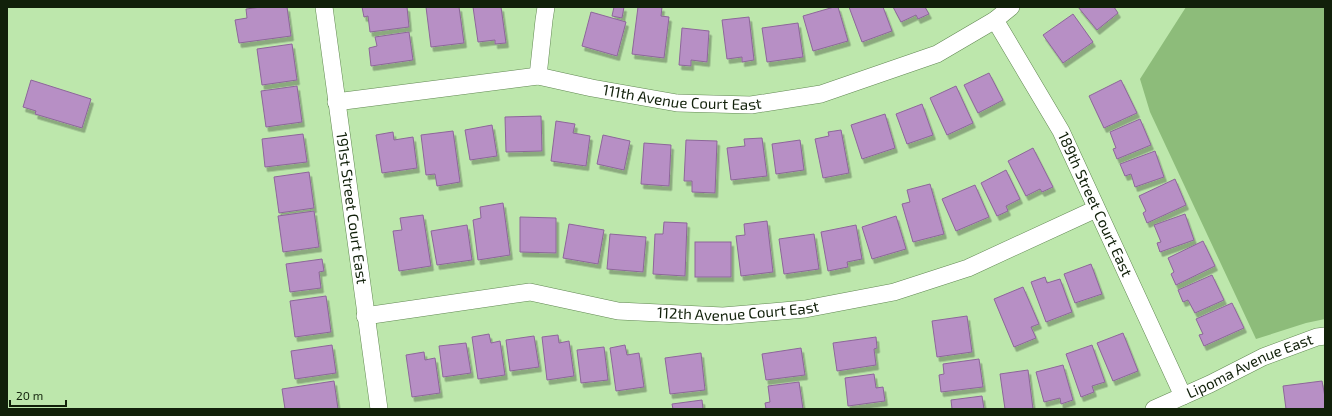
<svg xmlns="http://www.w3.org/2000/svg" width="1332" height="416" font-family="'Exo 2',sans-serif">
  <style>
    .green { fill: #8dbc7a }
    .building { fill: #b78fc5; stroke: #8d669a; filter: url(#shadow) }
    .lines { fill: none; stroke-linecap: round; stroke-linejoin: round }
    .minor-casing { stroke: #628853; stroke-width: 18 }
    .minor { stroke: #fff; stroke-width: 17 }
    .labels { text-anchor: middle; stroke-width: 3; stroke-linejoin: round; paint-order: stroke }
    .street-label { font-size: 15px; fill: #11200a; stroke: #bde7ac }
  </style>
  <defs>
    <filter id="shadow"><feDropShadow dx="2.5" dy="4.5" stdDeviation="0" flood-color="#0004"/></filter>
  </defs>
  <rect width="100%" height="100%" fill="#bde7ac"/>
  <!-- green -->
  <polygon class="green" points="1186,7 1325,7 1325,319 1306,323 1256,339 1150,112 1140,79"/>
  <!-- building -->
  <g class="building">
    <polygon points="261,7 287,7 291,36 239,43 235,20 247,18 246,9"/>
    <polygon points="362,7 407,7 409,27 370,32 368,16 364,17"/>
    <polygon points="426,7 459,7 464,43 431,47"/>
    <polygon points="473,7 501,7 506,43 495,44 495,40 478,42"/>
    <polygon points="614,7 624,7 622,18 612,16"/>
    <polygon points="638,7 662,7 661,16 669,17 664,58 632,54"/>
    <polygon points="834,7 838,7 848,41 813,51 803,16"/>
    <polygon points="849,7 883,7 892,31 862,42"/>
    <polygon points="893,7 925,7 929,14 918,19 916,15 901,22"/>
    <polygon points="1078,7 1114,7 1118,13 1097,30"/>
    <polygon points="591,12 626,22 617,56 582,46"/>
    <polygon points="1073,14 1093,42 1063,63 1043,35"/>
    <polygon points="749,17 754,60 742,62 742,57 727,59 722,20"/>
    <polygon points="798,23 803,57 767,62 762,28"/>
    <polygon points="682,28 709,31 707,62 691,60 691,66 679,65"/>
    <polygon points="409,32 413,60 371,66 369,48 377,46 375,37"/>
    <polygon points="292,44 297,80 262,85 257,49"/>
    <polygon points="989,73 1003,100 978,113 964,85"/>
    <polygon points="31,80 91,99 82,128 35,114 36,111 23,107"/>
    <polygon points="1121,80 1137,113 1104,128 1089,96"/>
    <polygon points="297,86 302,122 266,127 261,91"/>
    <polygon points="956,86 973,123 947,135 930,98"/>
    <polygon points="922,104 933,135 907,144 896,114"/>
    <polygon points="885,114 895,148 862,159 851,125"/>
    <polygon points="541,116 542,151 506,152 505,117"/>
    <polygon points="1140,119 1151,145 1117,159 1113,149 1116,148 1110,132"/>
    <polygon points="556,121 575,124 573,133 590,136 586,166 551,161"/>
    <polygon points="492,125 497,156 470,160 465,130"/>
    <polygon points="841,130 849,173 823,178 815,139 829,136 828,132"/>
    <polygon points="453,131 460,182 437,186 435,174 426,175 421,135"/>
    <polygon points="393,132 394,140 413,137 417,168 382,173 376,135"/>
    <polygon points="303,134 307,162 265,167 262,139"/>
    <polygon points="603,135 630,141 624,170 597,164"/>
    <polygon points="762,138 767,176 731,180 727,148 745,146 744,139"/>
    <polygon points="686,140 717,141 715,193 692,192 692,181 684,181"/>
    <polygon points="800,140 804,170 776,174 772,144"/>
    <polygon points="644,143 671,145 669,186 641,184"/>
    <polygon points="1033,148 1053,187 1042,192 1040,189 1026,196 1008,161"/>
    <polygon points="1155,151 1164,177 1135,187 1131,174 1125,176 1120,164"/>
    <polygon points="1006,170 1020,199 1006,206 1008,211 997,216 981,183"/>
    <polygon points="309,172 314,208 279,213 274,177"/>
    <polygon points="1175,179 1186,205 1147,223 1143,213 1146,211 1139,196"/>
    <polygon points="930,184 944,234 913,242 902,204 910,202 907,190"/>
    <polygon points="975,185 989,217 956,231 942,199"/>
    <polygon points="503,203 510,255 478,260 473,220 481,218 480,207"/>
    <polygon points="314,211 319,247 283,252 278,216"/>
    <polygon points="1185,214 1194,240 1160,252 1157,243 1161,242 1154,225"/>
    <polygon points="423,215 431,266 399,271 393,231 402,230 400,218"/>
    <polygon points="896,216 906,249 872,259 862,227"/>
    <polygon points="520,217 556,218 556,253 520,252"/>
    <polygon points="767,221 773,272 741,276 736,236 745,235 744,224"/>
    <polygon points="664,222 687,223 685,276 653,274 655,234 663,234"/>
    <polygon points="569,224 604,230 598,264 563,258"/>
    <polygon points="467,225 472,260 437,265 431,231"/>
    <polygon points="856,225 862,259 847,262 848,267 828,271 821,232"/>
    <polygon points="610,234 646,237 643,272 607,269"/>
    <polygon points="814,234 819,269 784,274 779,239"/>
    <polygon points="1203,241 1215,266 1176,285 1171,274 1174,272 1168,258"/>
    <rect x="695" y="242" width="36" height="35"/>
    <polygon points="322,259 324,271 319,272 321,288 290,292 286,264"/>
    <polygon points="1091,264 1102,294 1075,303 1064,274"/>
    <polygon points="1212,275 1224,300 1195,313 1188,300 1183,302 1178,290"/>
    <polygon points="1045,277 1047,283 1060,279 1072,312 1046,322 1031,282"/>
    <polygon points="1023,287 1039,324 1031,327 1036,338 1014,347 994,299"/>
    <polygon points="326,296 331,332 295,337 290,301"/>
    <polygon points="1232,303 1244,328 1204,346 1199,335 1203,334 1196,319"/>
    <polygon points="967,316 972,352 937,357 932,321"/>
    <polygon points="1123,333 1138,371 1113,381 1097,343"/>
    <polygon points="489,334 491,343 500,341 505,375 478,379 472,337"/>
    <polygon points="558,335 559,343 569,341 574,376 547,380 542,337"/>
    <polygon points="534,336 539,367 510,371 506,340"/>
    <polygon points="876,337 877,348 874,349 876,365 837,371 833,343"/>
    <polygon points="466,343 471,373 443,377 439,346"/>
    <polygon points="332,345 336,373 295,379 291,351"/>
    <polygon points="625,345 627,355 639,353 644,387 616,391 610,348"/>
    <polygon points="1092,345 1105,382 1092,386 1094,392 1081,397 1066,354"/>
    <polygon points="604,347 608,380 581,383 577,350"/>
    <polygon points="801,348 805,375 766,380 762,354"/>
    <polygon points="424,352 425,360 435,358 440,393 412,397 406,355"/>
    <polygon points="701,353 705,390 670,394 665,358"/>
    <polygon points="979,359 983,387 941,392 939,375 944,374 943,364"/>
    <polygon points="1063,365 1073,400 1061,404 1060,398 1044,402 1036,372"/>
    <polygon points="1028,370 1033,409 1005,409 1000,374"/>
    <polygon points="874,374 876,388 883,387 885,401 848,406 845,378"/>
    <polygon points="334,381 338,409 285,409 282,389"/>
    <polygon points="1322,381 1325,397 1325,409 1286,409 1283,386"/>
    <polygon points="799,382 803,409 766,409 765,403 770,402 768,386"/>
    <polygon points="982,396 984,409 952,409 951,400"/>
    <polygon points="702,400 703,409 673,409 672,404"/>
  </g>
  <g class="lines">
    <!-- minor casing -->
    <g class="minor-casing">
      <g id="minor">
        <path id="s1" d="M 324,7 L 379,409"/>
        <path id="s2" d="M 995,20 L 1061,131 L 1183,396"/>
        <polyline points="538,76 544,20 546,7"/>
        <path id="s3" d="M 336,102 L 538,76 L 592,88 L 677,103 L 751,105 L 821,94 L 937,54 L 995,20 L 1011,7"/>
        <path id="s4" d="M 365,316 L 530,292 L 618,311 L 723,316 L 805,309 L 894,292 L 968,268 L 1096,209"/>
        <path id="s5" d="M 1154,409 L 1210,384 L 1263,357 L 1317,337 L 1325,336"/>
      </g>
    </g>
    <!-- minor -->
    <use href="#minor" class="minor"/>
  </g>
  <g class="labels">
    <!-- street labels -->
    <g class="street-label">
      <text dy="5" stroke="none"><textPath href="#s3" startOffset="350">111th Avenue Court East</textPath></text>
      <text dy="5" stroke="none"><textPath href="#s2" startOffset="210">189th Street Court East</textPath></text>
      <text dy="5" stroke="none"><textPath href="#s1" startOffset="203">191st Street Court East</textPath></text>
      <text dy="5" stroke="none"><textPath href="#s4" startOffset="377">112th Avenue Court East</textPath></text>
      <text dy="5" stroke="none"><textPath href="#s5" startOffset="105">Lipoma Avenue East</textPath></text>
    </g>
  </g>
  <!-- border -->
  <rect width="1332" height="416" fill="none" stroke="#11200a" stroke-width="16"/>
  <!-- scale -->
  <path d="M10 400v6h56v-6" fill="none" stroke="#11200a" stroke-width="2"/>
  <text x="16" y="400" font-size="12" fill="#11200a" stroke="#bde7ac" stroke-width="3" paint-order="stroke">20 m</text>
</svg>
